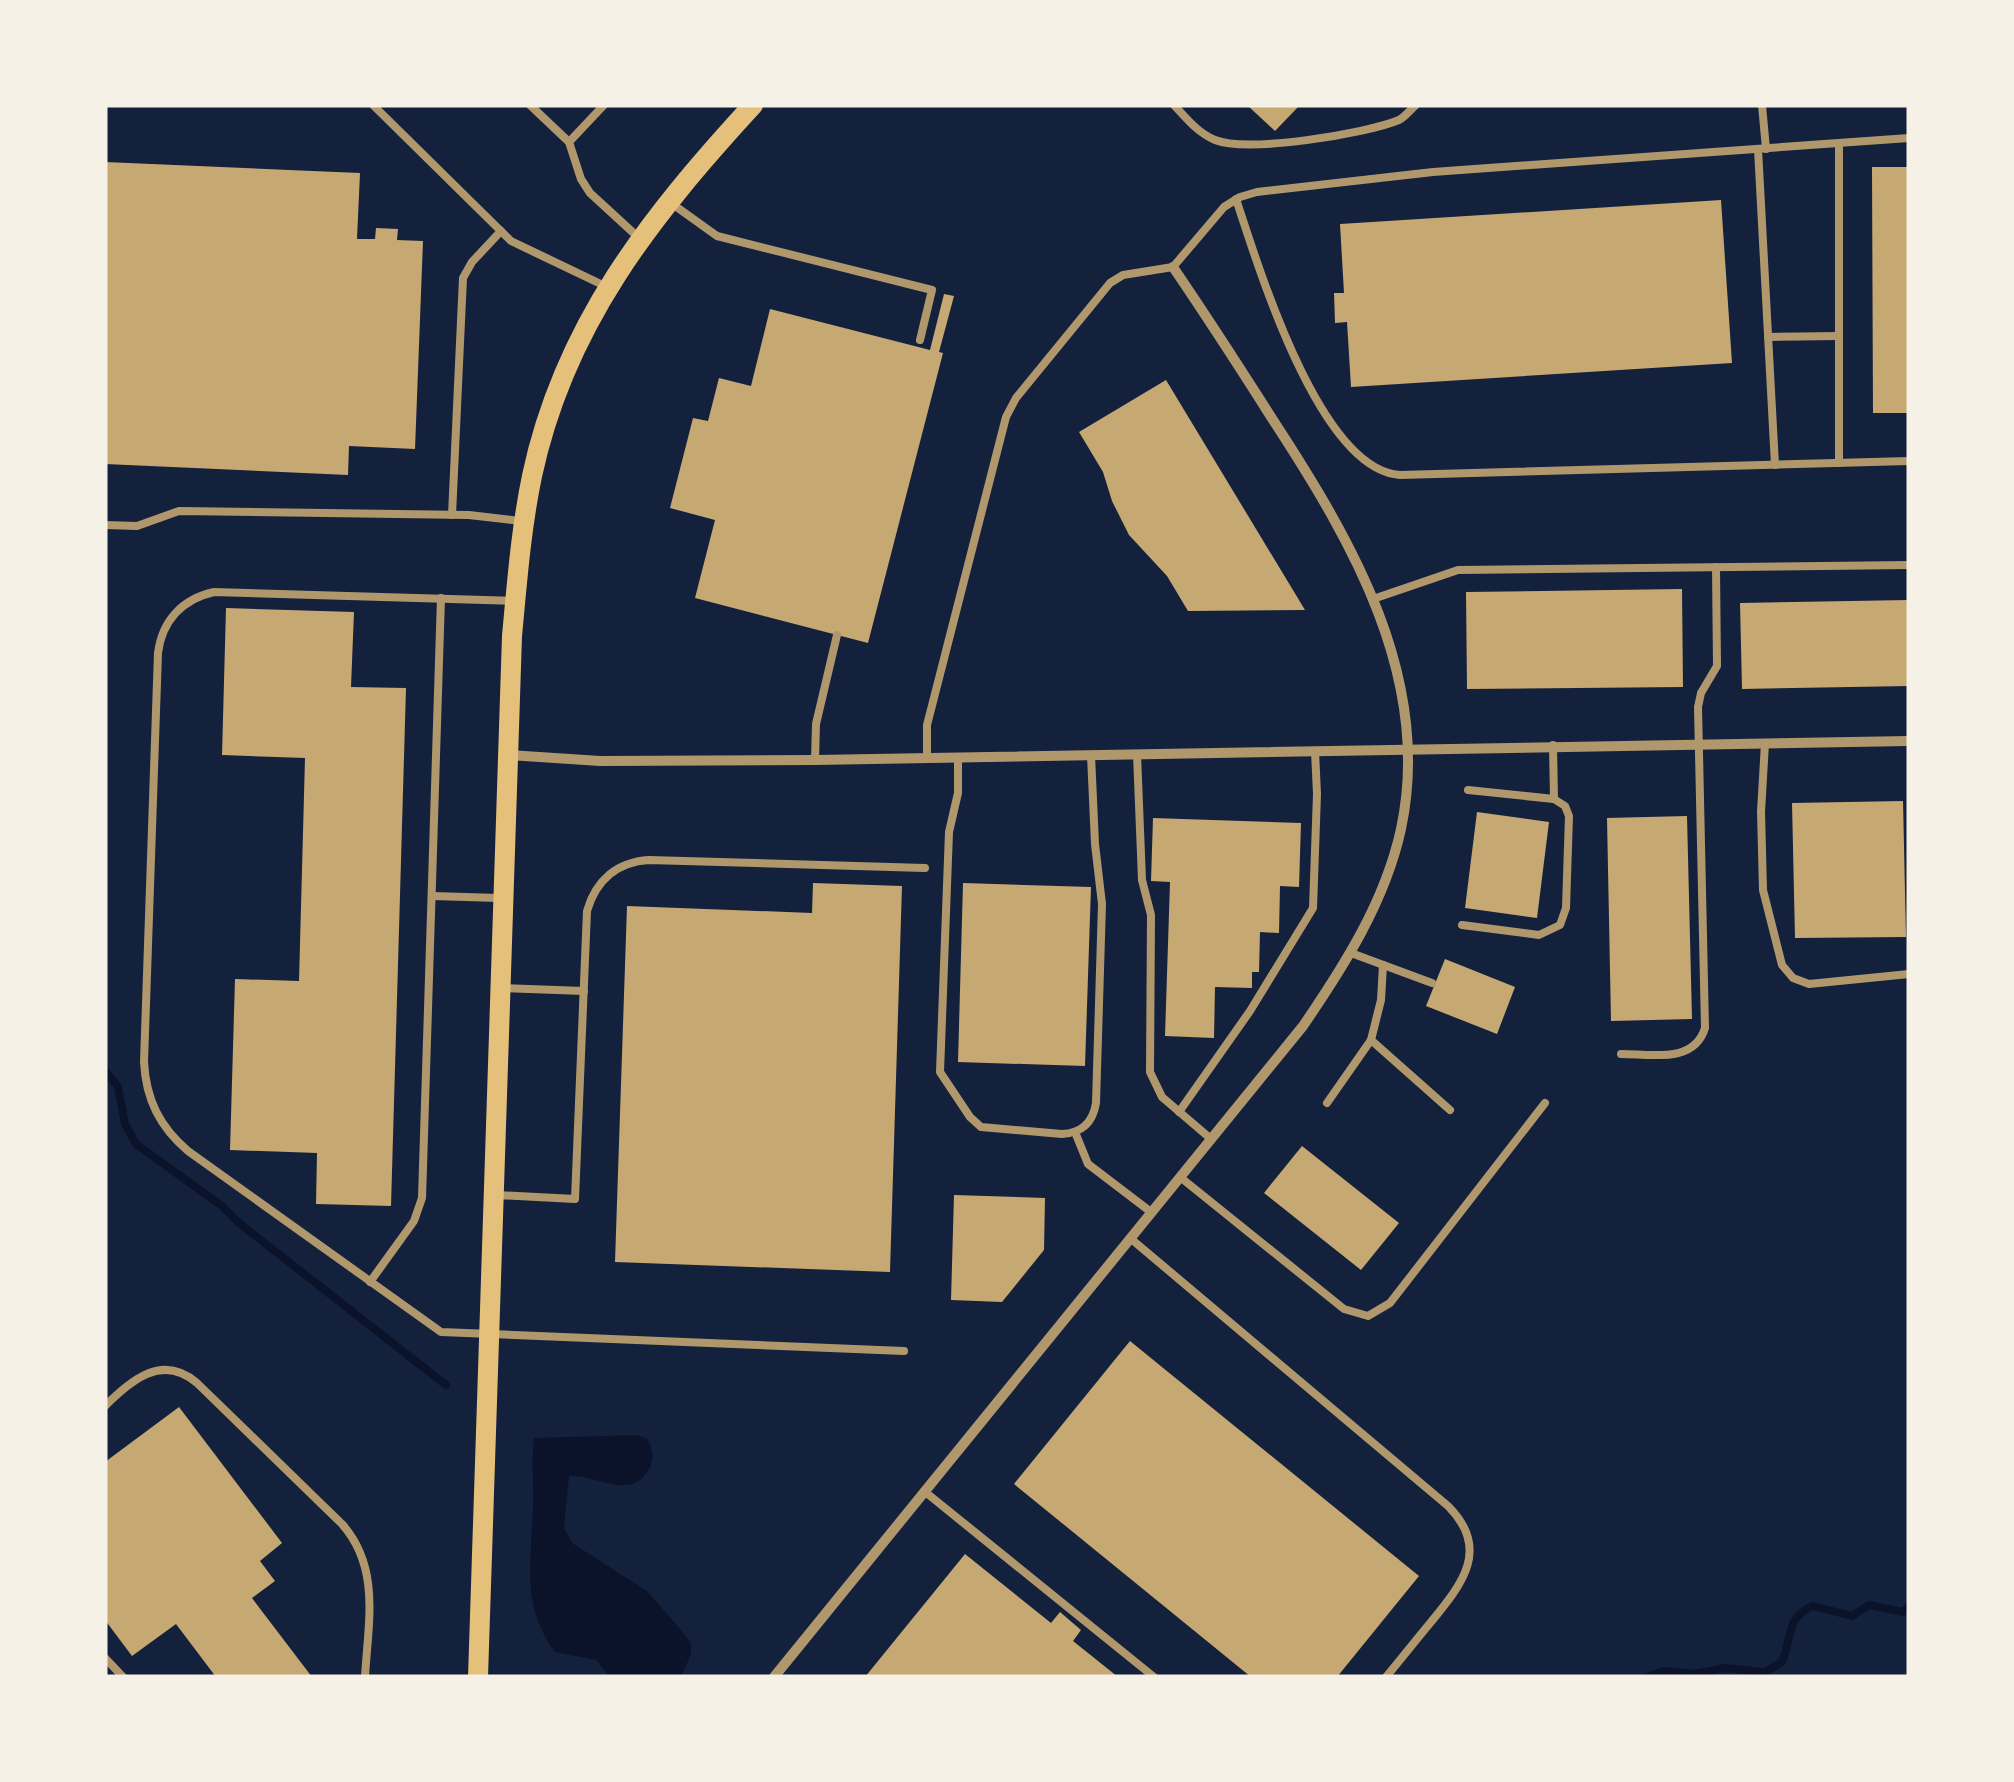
<svg xmlns="http://www.w3.org/2000/svg" width="2014" height="1782" font-family="'Work Sans',sans-serif">
  <style>
    .water { fill: #0b132b }
    .lines { fill: none; stroke-linecap: round; stroke-linejoin: round }
    .stream { stroke: #0b132b; stroke-width: 8 }
    .building { fill: #c6a872 }
    .service { stroke: #b1986c; stroke-width: 8 }
    .minor { stroke: #b1986c; stroke-width: 10 }
    .secondary { stroke: #e5c07b; stroke-width: 20 }
  </style>
  <rect width="100%" height="100%" fill="#14213d"/>
  <!-- water -->
  <path class="water" d="M 637,1435 L 647,1439 C 653,1449 655,1458 649,1469 C 632,1502 596,1474 569,1476 L 564,1528 L 572,1543 L 647,1591 L 681,1630 L 691,1643 L 691,1654 L 681,1677 L 610,1677 L 596,1660 L 555,1652 C 521,1605 531,1564 533,1509 C 534,1486 531,1462 534,1438 Z"/>
  <g class="lines">
    <!-- stream -->
    <g class="stream">
      <polyline points="105,1071 118,1087 125,1124 136,1144 222,1206 239,1223 446,1385"/>
      <path d="M 1647,1677 L 1663,1671 L 1694,1674 L 1725,1668 L 1765,1672 L 1782,1662 C 1792,1640 1785,1617 1813,1606 L 1852,1616 L 1869,1605 L 1903,1612 L 1909,1606"/>
    </g>
  </g>
  <!-- building -->
  <g class="building">
    <polygon points="1247,105 1300,105 1275,131"/>
    <polygon points="105,162 360,173 357,239 375,239 376,228 398,229 397,240 423,241 415,449 349,446 348,475 105,464"/>
    <polygon points="1872,167 1909,167 1909,413 1873,413"/>
    <polygon points="1721,200 1732,363 1351,387 1347,322 1335,323 1334,293 1344,293 1340,224"/>
    <polygon points="944,294 954,296 939,352 943,353 868,643 695,598 715,520 670,508 693,418 708,421 719,378 751,386 770,309 930,350"/>
    <polygon points="1166,380 1305,610 1188,611 1167,576 1129,535 1112,501 1103,472 1079,432"/>
    <polygon points="1682,589 1683,687 1467,689 1466,592"/>
    <polygon points="1909,600 1909,686 1742,689 1740,603"/>
    <polygon points="226,608 354,612 351,687 406,688 391,1206 316,1204 317,1153 230,1150 235,979 299,981 305,758 222,755"/>
    <polygon points="1903,801 1906,937 1795,938 1792,803"/>
    <polygon points="1477,812 1549,822 1537,918 1465,908"/>
    <polygon points="1687,816 1692,1019 1611,1021 1607,818"/>
    <polygon points="1153,818 1301,823 1299,887 1280,886 1279,933 1260,932 1259,972 1252,972 1252,988 1215,987 1214,1038 1165,1036 1170,882 1151,881"/>
    <polygon points="813,883 902,886 890,1272 615,1262 627,906 812,913"/>
    <polygon points="963,883 1091,887 1085,1066 958,1062"/>
    <polygon points="1445,959 1515,987 1497,1034 1426,1006"/>
    <polygon points="1302,1146 1399,1223 1361,1270 1264,1193"/>
    <polygon points="954,1195 1045,1198 1044,1250 1002,1302 951,1300"/>
    <polygon points="1130,1341 1419,1576 1337,1677 1251,1677 1014,1484"/>
    <polygon points="179,1407 282,1543 260,1561 275,1581 252,1598 312,1677 216,1677 176,1624 132,1656 105,1620 105,1462"/>
    <polygon points="965,1554 1051,1623 1060,1612 1081,1630 1073,1641 1118,1677 865,1677"/>
  </g>
  <g class="lines">
    <!-- service -->
    <g class="service">
      <polyline points="373,105 511,241 607,287"/>
      <polyline points="530,105 569,142 581,179 590,193 639,238"/>
      <path d="M 1174,105 C 1186,118 1198,133 1215,140 C 1248,153 1365,134 1399,120 C 1405,117 1410,110 1416,105"/>
      <polyline points="1762,105 1766,149"/>
      <polyline points="569,142 604,105"/>
      <polyline points="1839,143 1839,463"/>
      <polyline points="1758,149 1775,465"/>
      <path d="M 1236,199 C 1258,265 1319,470 1400,475 L 1909,461"/>
      <polyline points="671,203 717,236 932,290 920,340"/>
      <polyline points="1768,337 1839,336"/>
      <polyline points="452,515 463,278 472,262 501,231"/>
      <polyline points="105,525 137,526 179,511 469,515 520,521"/>
      <polyline points="1373,599 1458,570 1909,565"/>
      <path d="M 515,601 L 214,592 C 182,599 162,621 158,653 L 144,1062 C 146,1100 160,1127 188,1151 L 441,1332 L 904,1351"/>
      <polyline points="1765,743 1761,812 1763,890 1782,965 1793,978 1809,984 1909,974"/>
      <polyline points="1553,745 1554,799"/>
      <polyline points="1137,754 1142,880 1151,915 1150,1072 1162,1097 1211,1139"/>
      <polyline points="927,758 927,725 1006,417 1016,398 1110,283 1123,275 1173,267 1224,207 1240,197 1257,192 1433,172 1909,138"/>
      <path d="M 958,758 L 958,793 L 949,832 L 940,1072 L 970,1117 L 981,1127 L 1062,1134 C 1082,1133 1093,1122 1096,1103 L 1102,904 L 1095,844 L 1091,755"/>
      <polyline points="815,760 816,724 837,635"/>
      <polyline points="432,896 499,898"/>
      <polyline points="1462,925 1539,935 1560,925 1566,908 1569,816 1565,806 1554,799 1468,790"/>
      <polyline points="1351,953 1432,983"/>
      <polyline points="504,988 584,991"/>
      <polyline points="1371,1040 1450,1110"/>
      <path d="M 1621,1054 C 1651,1054 1694,1064 1705,1028 L 1698,707 L 1701,693 L 1717,666 L 1716,567"/>
      <polyline points="1327,1103 1371,1040 1381,1000 1383,965"/>
      <polyline points="1179,1112 1250,1011 1313,908 1317,794 1315,751"/>
      <polyline points="1075,1132 1088,1164 1151,1212"/>
      <polyline points="1180,1177 1344,1309 1368,1316 1390,1303 1545,1103"/>
      <path d="M 497,1195 L 575,1199 L 587,911 C 596,880 617,862 649,860 L 925,868"/>
      <path d="M 1130,1238 L 1448,1506 C 1491,1549 1462,1584 1431,1622 C 1416,1640 1401,1659 1386,1677"/>
      <polyline points="370,1282 414,1221 422,1198 441,598"/>
      <path d="M 105,1406 C 132,1380 162,1353 197,1383 L 342,1524 C 381,1568 368,1623 365,1677"/>
      <polyline points="924,1491 1154,1677"/>
      <polyline points="105,1658 123,1677"/>
    </g>
    <!-- minor -->
    <g class="minor">
      <polyline points="509,755 600,761 815,760 1909,741"/>
      <path d="M 774,1677 L 1303,1026 C 1344,966 1385,902 1401,829 C 1433,679 1352,541 1273,420 C 1240,368 1207,317 1173,267"/>
    </g>
    <!-- secondary -->
    <path class="secondary" d="M 478,1677 L 512,636 C 517,583 521,529 532,476 C 564,325 651,216 753,105"/>
  </g>
  <!-- border -->
  <rect width="2014" height="1782" fill="none" stroke="#f6f1e7" stroke-width="215"/>
</svg>
